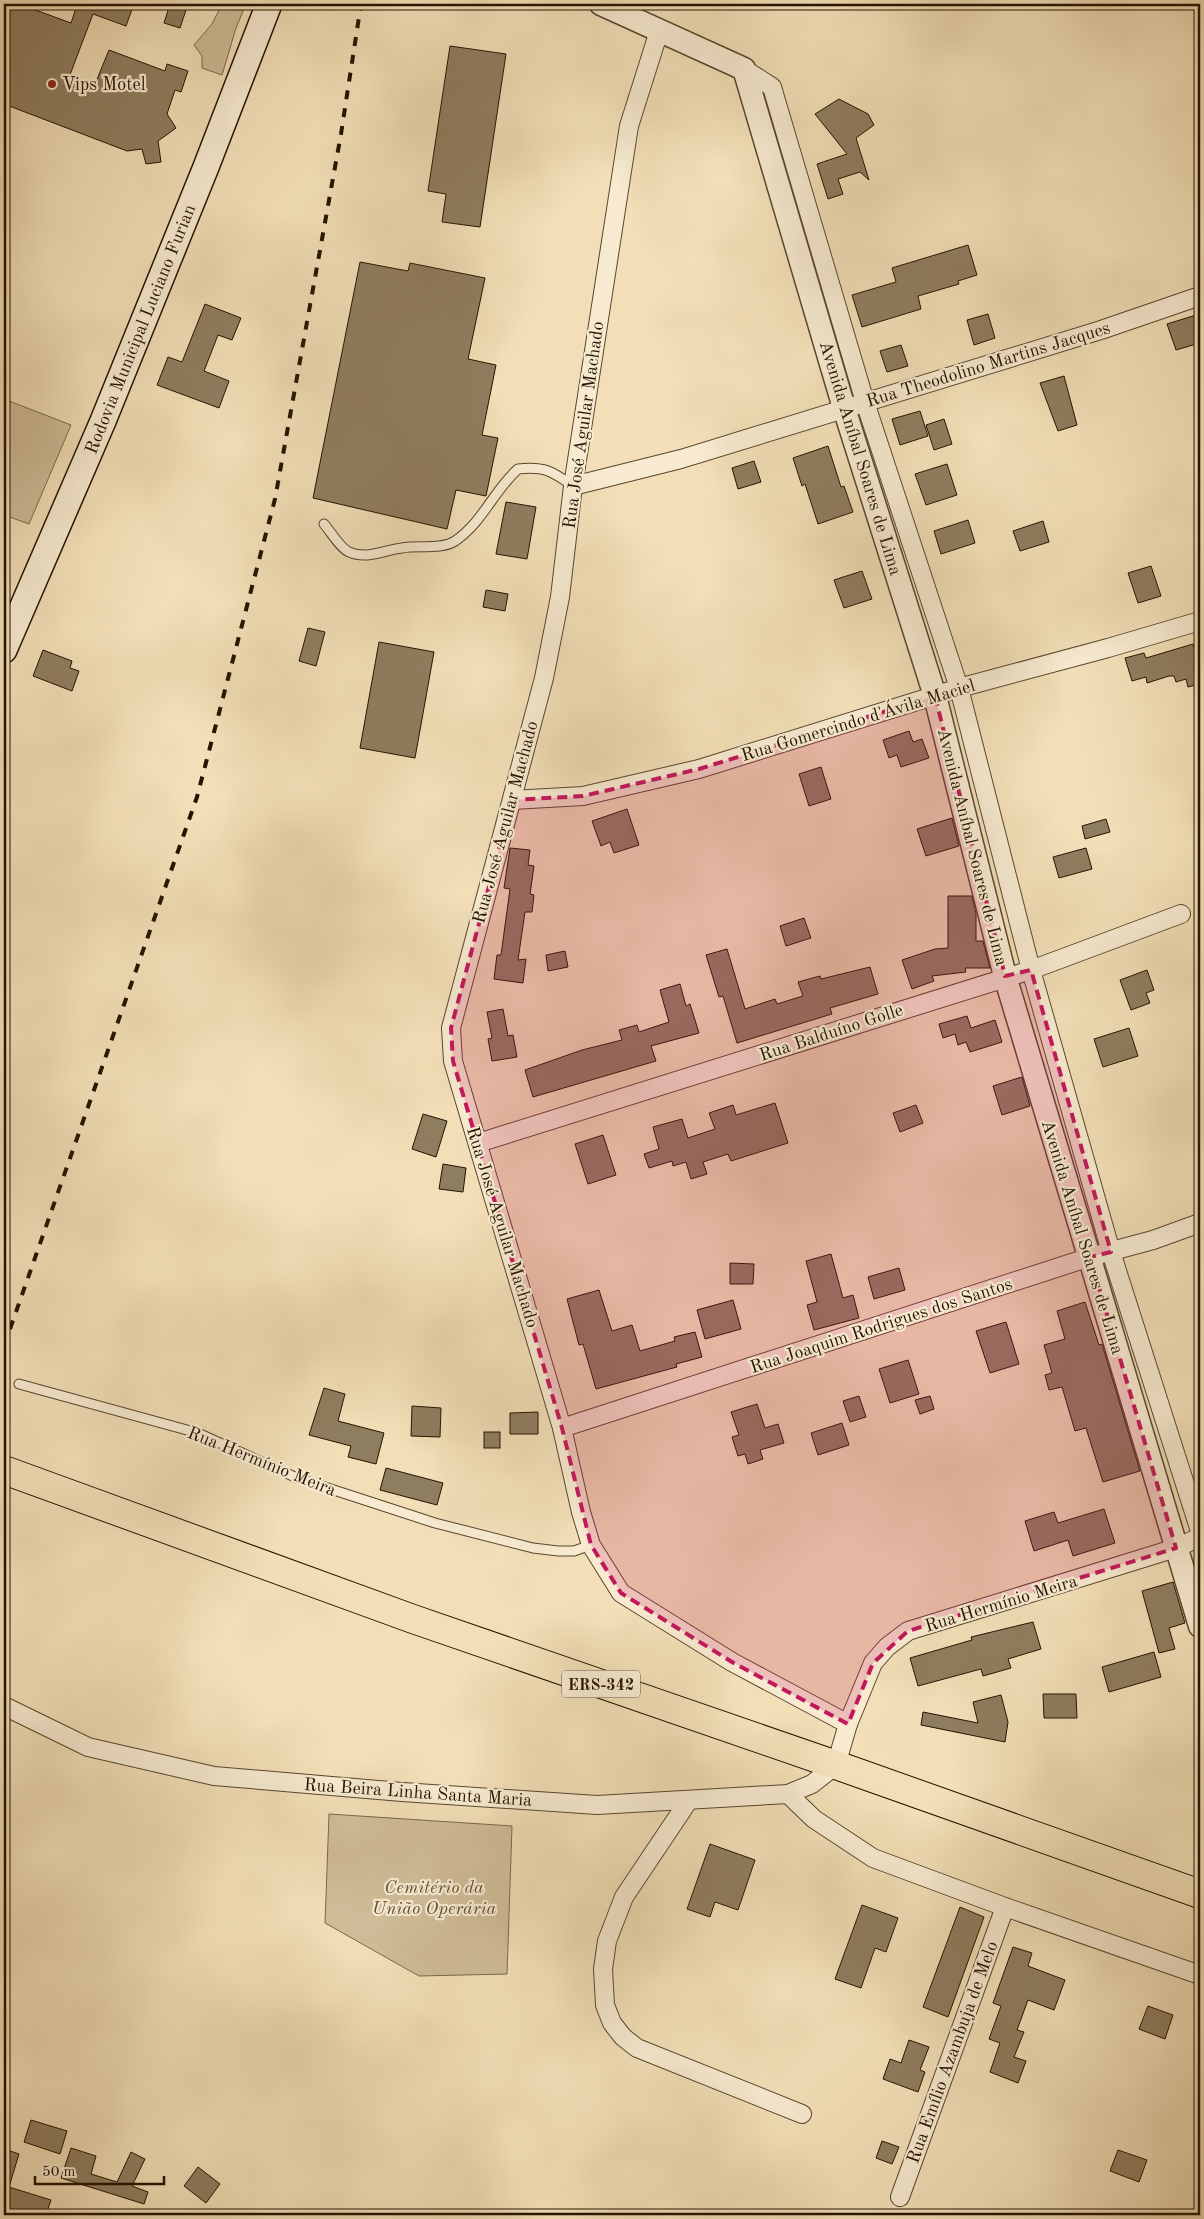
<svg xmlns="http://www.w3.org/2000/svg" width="1204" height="2219" font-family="'Old Standard TT',serif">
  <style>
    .green { fill: #cfbc98; stroke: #7a684c }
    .building { fill: #8f7d5f; stroke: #241300 }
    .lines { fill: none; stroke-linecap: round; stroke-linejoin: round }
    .service-casing { stroke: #58462e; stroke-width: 11 }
    .minor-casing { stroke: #58462e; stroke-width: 20 }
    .tertiary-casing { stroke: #58462e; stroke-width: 25 }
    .secondary-casing { stroke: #241300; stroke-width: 28 }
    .primary-casing { stroke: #241300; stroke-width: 30 }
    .service { stroke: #f7ead0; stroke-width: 9 }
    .minor { stroke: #f7ead0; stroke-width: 18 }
    .tertiary { stroke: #f7ead0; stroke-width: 22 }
    .secondary { stroke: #f7ead0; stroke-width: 25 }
    .primary { stroke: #f2dfb7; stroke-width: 28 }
    .rail { stroke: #241300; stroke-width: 4; stroke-dasharray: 9 9; stroke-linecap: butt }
    .marked { fill: #c2185b; fill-opacity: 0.2; stroke: #c2185b; stroke-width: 4; stroke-dasharray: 10 6; stroke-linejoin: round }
    .poi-dot { fill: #8f2418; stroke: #f7ead0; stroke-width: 2 }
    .labels { text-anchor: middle; stroke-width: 4.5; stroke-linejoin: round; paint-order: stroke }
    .shield { fill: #f7ead0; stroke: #63543e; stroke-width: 1 }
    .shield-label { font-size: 16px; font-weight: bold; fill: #241300 }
    .poi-label { font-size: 18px; fill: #241300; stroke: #f7ead0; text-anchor: start }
    .street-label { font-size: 18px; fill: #241300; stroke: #f7ead0 }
    .park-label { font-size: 18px; font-style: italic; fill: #604e35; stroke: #f7ead0 }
  </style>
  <rect width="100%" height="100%" fill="#f2dfb7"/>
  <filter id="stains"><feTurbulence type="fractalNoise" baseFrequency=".004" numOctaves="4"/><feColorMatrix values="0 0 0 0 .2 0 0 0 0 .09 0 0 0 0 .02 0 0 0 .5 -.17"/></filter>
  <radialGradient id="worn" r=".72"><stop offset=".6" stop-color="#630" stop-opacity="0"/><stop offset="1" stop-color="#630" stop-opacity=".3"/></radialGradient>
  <!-- green -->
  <g class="green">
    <polygon points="222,4 246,4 236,28 222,75 202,68 202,56 194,45 212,24"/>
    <polygon points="4,399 71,425 29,524 4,515"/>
    <polygon points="329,1814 512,1826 507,1974 419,1976 325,1923"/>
  </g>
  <!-- building -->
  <g class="building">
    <polygon points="7,4 19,4 71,23 76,8 69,6 70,4 134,4 126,26 93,14 68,80 93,89 109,50 165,71 167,64 188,71 181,92 175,90 167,114 176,128 158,141 161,162 146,164 142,149 127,151 4,104 4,11"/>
    <polygon points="170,4 188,4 180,28 164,23"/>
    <polygon points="450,46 506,54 480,227 442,222 446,194 428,191"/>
    <polygon points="839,99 868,114 874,125 856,138 869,180 860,172 838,179 843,194 828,199 817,164 847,154 815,114"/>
    <polygon points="968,245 977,275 958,281 959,284 918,296 921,309 862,327 852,295 896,282 892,268"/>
    <polygon points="360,262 408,271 410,263 485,278 468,359 496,365 482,435 498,438 486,496 456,490 447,529 313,498"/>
    <polygon points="205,304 241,318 232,340 218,335 204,371 229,381 219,408 157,385 168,357 182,362"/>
    <polygon points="988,314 995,338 974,345 967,320"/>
    <polygon points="1196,315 1200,328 1200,343 1176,350 1167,324"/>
    <polygon points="901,345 908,366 887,372 880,351"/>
    <polygon points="1064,376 1077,425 1058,431 1040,383"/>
    <polygon points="920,411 928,436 900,445 892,419"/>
    <polygon points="944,419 952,444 934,450 926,425"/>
    <polygon points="828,446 841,487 844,486 853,512 818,524 805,484 802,486 793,458"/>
    <polygon points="754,461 761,482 738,489 732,468"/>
    <polygon points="947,464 957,495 926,505 915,474"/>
    <polygon points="506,502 536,507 527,559 496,554"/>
    <polygon points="968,520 975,543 941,554 934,531"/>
    <polygon points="1043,521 1049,542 1020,551 1013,531"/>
    <polygon points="1151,566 1161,596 1138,603 1128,573"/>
    <polygon points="862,571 872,599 844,608 834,580"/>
    <polygon points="486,590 508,594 505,611 483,607"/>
    <polygon points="308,628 325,632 316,666 299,661"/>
    <polygon points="379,642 434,652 415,758 360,748"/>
    <polygon points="1193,644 1200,670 1200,684 1188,687 1186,679 1176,682 1174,676 1169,676 1147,683 1146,677 1132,681 1125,658 1144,653 1146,658"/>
    <polygon points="43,650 72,661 70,668 79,671 72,691 33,676"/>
    <polygon points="909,731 913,742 922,739 929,758 901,767 897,755 889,758 883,740"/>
    <polygon points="821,767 831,799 809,806 799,774"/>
    <polygon points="627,809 639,845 614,853 610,842 601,846 592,821"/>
    <polygon points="952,818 959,846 926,856 917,829"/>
    <polygon points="1106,819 1110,832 1085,839 1082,826"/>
    <polygon points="510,848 530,850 528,865 534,866 530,894 534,895 532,912 525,912 518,960 526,959 523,983 494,979 497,955 501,955 510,889 504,888"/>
    <polygon points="1086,848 1092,869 1059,878 1053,857"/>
    <polygon points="948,896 972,896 976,913 976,941 983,941 990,968 965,968 966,972 932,976 934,981 912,989 902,960 935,949 948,948"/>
    <polygon points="804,918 811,938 786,946 780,926"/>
    <polygon points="727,949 745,1009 775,999 777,1004 803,996 798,982 820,976 821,979 870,967 878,994 830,1008 832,1014 737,1043 723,996 719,997 706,955"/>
    <polygon points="565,951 568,967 548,971 546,955"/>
    <polygon points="1147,970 1154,990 1146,993 1150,1003 1131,1010 1120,980"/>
    <polygon points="680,984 686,1006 690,1004 699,1033 651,1046 656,1061 533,1097 525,1070 582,1050 622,1040 619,1030 637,1025 639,1032 669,1022 660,990"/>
    <polygon points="503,1009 508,1036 513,1035 517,1057 492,1061 488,1039 492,1038 487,1012"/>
    <polygon points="967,1016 971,1028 995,1020 1002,1042 970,1052 966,1042 958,1045 955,1034 943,1038 939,1024"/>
    <polygon points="1129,1028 1138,1056 1103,1067 1094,1039"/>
    <polygon points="1022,1077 1030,1106 1002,1115 993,1086"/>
    <polygon points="775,1103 788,1143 731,1161 728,1154 703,1162 707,1174 691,1179 686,1162 673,1166 672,1161 649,1168 644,1154 659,1149 653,1127 682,1119 688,1138 715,1129 709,1113 733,1105 736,1115"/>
    <polygon points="916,1105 923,1123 900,1132 893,1113"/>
    <polygon points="423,1114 447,1121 436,1157 412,1149"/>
    <polygon points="603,1135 616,1175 588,1184 575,1144"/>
    <polygon points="443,1164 466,1168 463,1192 439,1189"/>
    <polygon points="831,1254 843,1298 853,1295 859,1318 814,1330 807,1305 817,1302 806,1261"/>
    <polygon points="730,1263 754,1264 753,1284 730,1284"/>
    <polygon points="899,1268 905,1290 874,1299 868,1277"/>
    <polygon points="599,1290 612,1331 632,1325 640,1351 675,1341 674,1337 695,1332 702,1357 676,1364 677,1367 596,1389 583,1344 579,1345 567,1299"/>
    <polygon points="733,1300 741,1329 705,1339 697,1310"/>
    <polygon points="1085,1302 1099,1345 1102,1344 1140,1471 1103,1482 1086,1428 1075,1431 1062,1387 1049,1390 1045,1375 1052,1373 1044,1345 1065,1339 1057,1311"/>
    <polygon points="1006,1322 1019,1364 990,1373 976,1331"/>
    <polygon points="908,1360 919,1394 890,1403 879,1369"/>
    <polygon points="324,1388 345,1394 338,1421 384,1433 376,1464 348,1457 351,1446 309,1435"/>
    <polygon points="859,1396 866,1417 850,1422 843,1401"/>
    <polygon points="930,1396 934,1409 920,1414 915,1400"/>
    <polygon points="757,1404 765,1428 778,1424 784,1443 760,1450 763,1459 748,1464 745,1454 738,1456 732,1437 739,1435 731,1412"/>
    <polygon points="412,1406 441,1408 440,1437 411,1436"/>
    <polygon points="538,1412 538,1434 510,1434 510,1413"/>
    <polygon points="842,1423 849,1445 818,1455 811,1433"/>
    <rect x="484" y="1432" width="16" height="16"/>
    <polygon points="386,1468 443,1483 437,1505 380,1490"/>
    <polygon points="1104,1509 1115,1543 1073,1556 1068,1540 1034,1551 1025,1521 1054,1512 1058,1523"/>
    <polygon points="1173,1582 1185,1623 1169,1628 1175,1649 1159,1653 1142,1591"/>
    <polygon points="1033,1622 1041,1649 1008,1659 1011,1668 983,1676 981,1669 918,1686 910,1658 972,1640 971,1637"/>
    <polygon points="1154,1652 1161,1677 1109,1692 1102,1667"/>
    <polygon points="1043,1694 1076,1694 1077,1718 1044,1718"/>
    <polygon points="1001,1695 1008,1722 1005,1742 921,1725 923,1712 978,1723 973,1702"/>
    <polygon points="710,1844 755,1860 738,1910 715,1902 710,1917 687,1909"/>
    <polygon points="862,1905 898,1918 886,1952 875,1948 861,1988 835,1979"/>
    <polygon points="960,1907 984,1917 948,2017 923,2007"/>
    <polygon points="1013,1947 1032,1953 1028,1966 1065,1980 1054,2010 1028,2000 1017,2030 1024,2032 1014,2057 1026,2061 1018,2083 990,2072 1000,2043 989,2039 1001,2006 993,2003"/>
    <polygon points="1148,2006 1173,2015 1165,2039 1139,2029"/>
    <polygon points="909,2040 929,2047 920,2070 925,2072 918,2092 883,2079 890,2059 901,2063"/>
    <polygon points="31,2120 67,2131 60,2154 24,2142"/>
    <polygon points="882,2141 899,2147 892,2164 876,2158"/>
    <polygon points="71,2148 96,2156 91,2174 117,2182 131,2152 145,2159 132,2186 148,2192 144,2204 61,2178"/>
    <polygon points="4,2149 19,2154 9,2187 51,2200 46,2215 16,2215 4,2212"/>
    <polygon points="1118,2150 1147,2160 1139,2182 1110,2171"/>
    <polygon points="198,2167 220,2184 206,2203 184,2186"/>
  </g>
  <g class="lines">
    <!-- service casing -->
    <g class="service-casing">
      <g id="service">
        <path d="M 324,524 C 331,532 340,548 349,552 C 367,560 384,550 402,548 C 418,545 441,550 455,541 C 483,522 494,490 518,469 C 544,466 552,471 573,486"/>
        <polyline points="19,1384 198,1433 297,1478 435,1523 533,1548 558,1551 574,1551 591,1545"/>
      </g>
    </g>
    <!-- minor casing -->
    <g class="minor-casing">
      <g id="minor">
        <polyline points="659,31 629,126 573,486 560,597 544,678 451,1028 453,1061 562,1428 581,1512 591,1545 621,1593 732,1662 848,1724"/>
        <polyline points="744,69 772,87 865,402 959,688 1031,970 1111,1252 1200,1531"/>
        <polyline points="573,486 681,459 1101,330 1200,296"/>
        <polyline points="512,800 583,796 699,769 959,688 1108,648 1200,621"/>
        <polyline points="478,1143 1031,970 1181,914"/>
        <polyline points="562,1428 1090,1257 1153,1240 1200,1223"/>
        <polyline points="4,1706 88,1747 214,1776 402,1792 597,1805 788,1794 812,1784 836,1765 848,1724 873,1663 887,1647 908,1631 1176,1548 1200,1537"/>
        <polyline points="788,1794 814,1819 873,1858 1005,1907 1200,1975"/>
        <polyline points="689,1800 624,1897 607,1941 603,1969 605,2005 612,2023 623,2037 637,2048 802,2114"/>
        <polyline points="900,2197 1005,1907"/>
      </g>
    </g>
    <!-- tertiary casing -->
    <g class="tertiary-casing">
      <polyline id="tertiary" points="601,4 744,69 844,408 935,696 1005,976 1200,1626"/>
    </g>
    <!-- secondary casing -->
    <g class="secondary-casing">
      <polyline id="secondary" points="4,650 103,421 206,167 269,4"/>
    </g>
    <!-- primary casing -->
    <g class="primary-casing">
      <polyline id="primary" points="4,1470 413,1619 836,1765 1200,1894"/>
    </g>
    <!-- service -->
    <use href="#service" class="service"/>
    <!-- minor -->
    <use href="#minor" class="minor"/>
    <!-- tertiary -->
    <use href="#tertiary" class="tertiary"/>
    <!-- secondary -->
    <use href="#secondary" class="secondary"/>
    <!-- primary -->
    <use href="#primary" class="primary"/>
    <!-- rail -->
    <polyline class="rail" points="4,1346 197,797 275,499 341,134 361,4"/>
  </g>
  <!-- marked area -->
  <path class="marked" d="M 935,696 L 1005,976 L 1031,970 L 1111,1252 L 1090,1257 L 1176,1548 L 908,1631 L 873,1663 L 848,1724 L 732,1662 L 621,1593 L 591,1545 L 562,1428 L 453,1061 L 451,1028 L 512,800 L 583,796 L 699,769 Z"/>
  <!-- markers -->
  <circle class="poi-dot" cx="52" cy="84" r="5"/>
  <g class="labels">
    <!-- shield labels -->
    <rect class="shield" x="562" y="1670.5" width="78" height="27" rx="4"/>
    <g class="shield-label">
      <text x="601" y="1690">ERS-342</text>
    </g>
    <!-- poi labels -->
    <g class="poi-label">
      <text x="62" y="90">Vips Motel</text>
    </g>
    <!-- street labels -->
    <g class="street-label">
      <text transform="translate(140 329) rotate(-68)" y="6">Rodovia Municipal Luciano Furian</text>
      <text transform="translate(988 364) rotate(-17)" y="6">Rua Theodolino Martins Jacques</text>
      <text transform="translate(583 425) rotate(-82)" y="6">Rua José Aguilar Machado</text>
      <text transform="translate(861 458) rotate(73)" y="6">Avenida Aníbal Soares de Lima</text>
      <text transform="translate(858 720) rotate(-17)" y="6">Rua Gomercindo d'Ávila Maciel</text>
      <text transform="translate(505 822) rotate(-75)" y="6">Rua José Aguilar Machado</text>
      <text transform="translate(973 847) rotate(76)" y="6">Avenida Aníbal Soares de Lima</text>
      <text transform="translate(831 1032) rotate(-18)" y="6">Rua Balduíno Golle</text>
      <text transform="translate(503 1227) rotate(73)" y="6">Rua José Aguilar Machado</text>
      <text transform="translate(1083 1237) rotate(73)" y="6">Avenida Aníbal Soares de Lima</text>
      <text transform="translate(881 1325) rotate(-18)" y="6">Rua Joaquim Rodrigues dos Santos</text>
      <text transform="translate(262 1461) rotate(22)" y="6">Rua Hermínio Meira</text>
      <text transform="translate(1001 1603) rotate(-17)" y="6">Rua Hermínio Meira</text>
      <text transform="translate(418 1792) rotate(4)" y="6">Rua Beira Linha Santa Maria</text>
      <text transform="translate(952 2052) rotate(-70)" y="6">Rua Emílio Azambuja de Melo</text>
    </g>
    <!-- park labels -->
    <g class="park-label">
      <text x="434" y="1893">Cemitério da<tspan x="434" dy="21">União Operária</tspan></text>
    </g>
  </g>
  <!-- margin -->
  <rect width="1204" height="2219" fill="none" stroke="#f2dfb7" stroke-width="20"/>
  <rect x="5" y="5" width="1194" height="2209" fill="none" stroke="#241300" stroke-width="2.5"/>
  <rect x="10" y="10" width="1184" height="2199" fill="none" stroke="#241300"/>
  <!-- scale -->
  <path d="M35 2176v8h129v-8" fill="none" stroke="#241300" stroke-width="2.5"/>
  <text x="42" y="2176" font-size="15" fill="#241300" stroke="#f7ead0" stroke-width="4" paint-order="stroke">50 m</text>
  <rect width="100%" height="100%" filter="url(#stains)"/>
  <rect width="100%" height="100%" fill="url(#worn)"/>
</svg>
